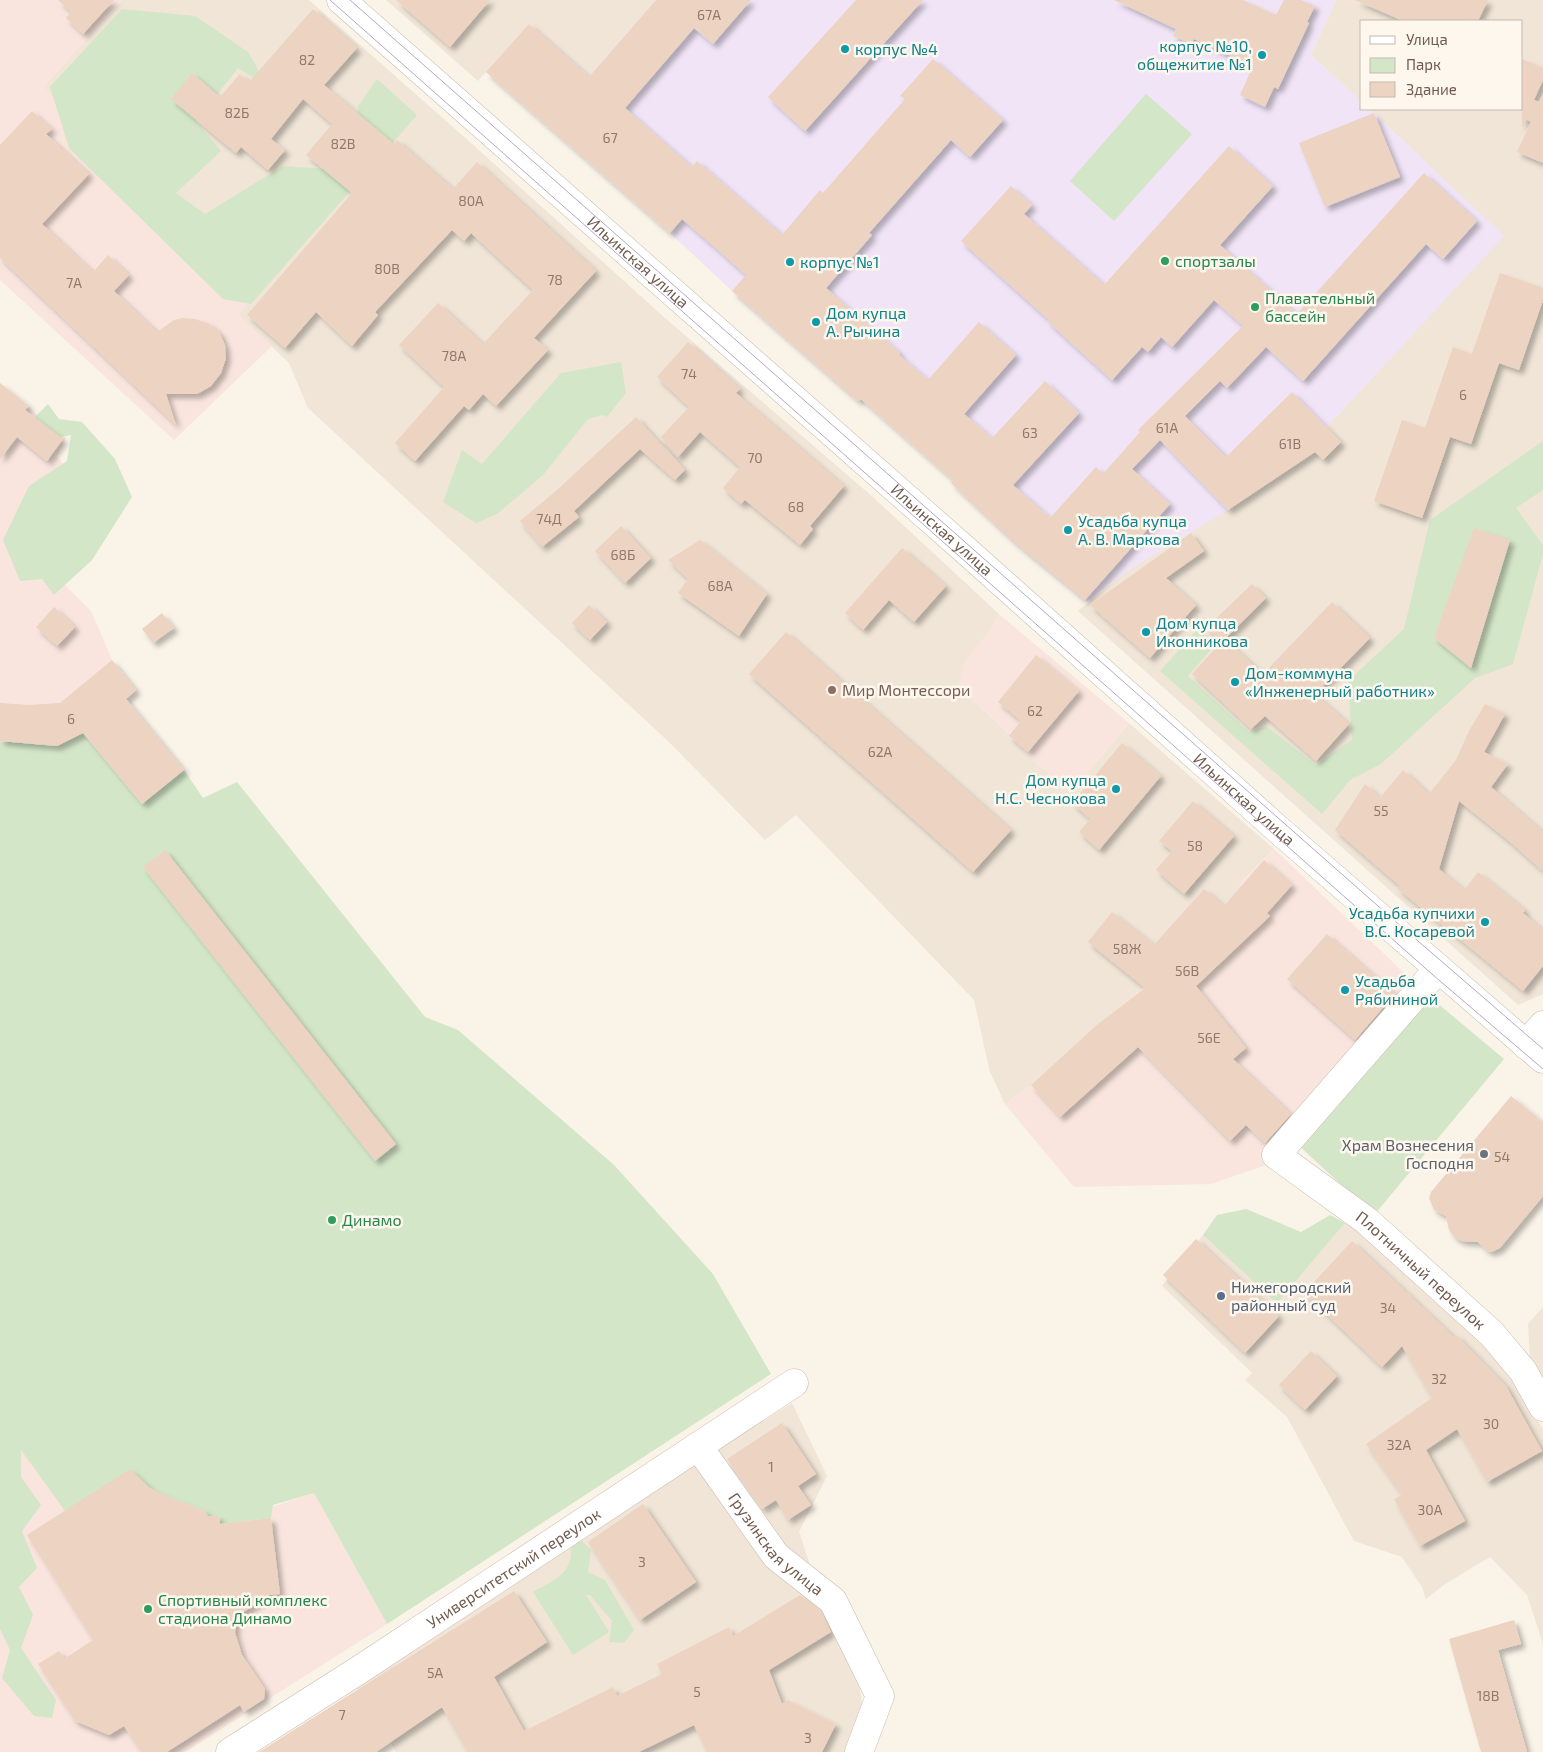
<svg xmlns="http://www.w3.org/2000/svg" width="1543" height="1752" font-family="'Exo 2',sans-serif">
  <style>
    .residential { fill: #f0e5d7 }
    .commercial { fill: #f9e5dd }
    .education { fill: #f0e4f6 }
    .green { fill: #d4e6c8 }
    .building { fill: #ecd3c2; filter: url(#shadow) }
    .lines { fill: none; stroke-linecap: round; stroke-linejoin: round }
    .minor-casing { stroke: #cbbbaf; stroke-width: 29 }
    .minor { stroke: #fff; stroke-width: 28 }
    .tram { stroke: #b6a7c2; stroke-width: 1 }
    .culture-dot { fill: #0f9aa8; stroke: #fdf7ee; stroke-width: 2 }
    .leisure-dot { fill: #2e9e5b; stroke: #fdf7ee; stroke-width: 2 }
    .education-dot { fill: #8d6e63; stroke: #fdf7ee; stroke-width: 2 }
    .worship-dot { fill: #6b7280; stroke: #fdf7ee; stroke-width: 2 }
    .service-dot { fill: #5c6f8a; stroke: #fdf7ee; stroke-width: 2 }
    .labels { text-anchor: middle; stroke-width: 5; stroke-linejoin: round; paint-order: stroke }
    .number-label { font-size: 14px; fill: #90796c }
    .culture-label { font-size: 16px; fill: #0d838f; stroke: #fdf7ee; text-anchor: start }
    .leisure-label { font-size: 16px; fill: #27864d; stroke: #fdf7ee; text-anchor: start }
    .street-label { font-size: 16px; fill: #715b4f; stroke: #fdf7ee }
    .education-label { font-size: 16px; fill: #785e54; stroke: #fdf7ee; text-anchor: start }
    .worship-label { font-size: 16px; fill: #5b616d; stroke: #fdf7ee; text-anchor: end }
    .service-label { font-size: 16px; fill: #4e5e75; stroke: #fdf7ee; text-anchor: start }
  </style>
  <defs>
    <filter id="shadow"><feDropShadow dx="4.5" dy="4.5" stdDeviation="2.5" flood-color="#0004"/></filter>
  </defs>
  <rect width="100%" height="100%" fill="#faf3e8"/>
  <!-- residential -->
  <g class="residential">
    <polygon points="122,0 309,0 471,143 665,318 874,498 999,614 958,686 1071,793 1129,723 1274,849 1239,884 1245,890 1141,990 1101,1022 1031,1085 1005,1104 990,1072 974,1000 796,815 765,840 669,742 308,408 289,363 238,315 252,295 43,87"/>
    <polygon points="386,0 656,0 589,77 529,24 478,81"/>
    <polygon points="1336,0 1543,0 1543,994 1518,1005 1078,611 1123,574 1303,450 1327,427 1503,236 1370,109 1522,109 1522,21 1362,21 1362,102 1311,55"/>
    <polygon points="1345,1223 1369,1234 1480,1338 1514,1376 1543,1430 1543,1644 1527,1595 1490,1557 1445,1584 1426,1599 1422,1587 1402,1557 1354,1541 1287,1417 1245,1380 1252,1373 1162,1286 1203,1235 1277,1302"/>
    <polygon points="1543,1307 1543,1384 1530,1360 1528,1324"/>
    <polygon points="792,1403 827,1476 799,1532 822,1601 856,1662 862,1704 847,1752 396,1752 351,1679"/>
  </g>
  <!-- commercial -->
  <g class="commercial">
    <polygon points="0,0 122,0 43,87 252,295 238,315 272,346 174,440 0,280"/>
    <polygon points="0,383 66,438 57,456 86,494 51,571 91,611 112,660 136,690 126,699 184,770 142,804 83,733 57,746 0,741"/>
    <polygon points="999,614 1129,723 1071,793 1033,761 991,717 957,686 966,659 986,635"/>
    <polygon points="1274,849 1423,991 1275,1162 1211,1184 1074,1187 1005,1104 1031,1085 1101,1022 1141,990 1245,891 1239,884"/>
    <polygon points="0,1422 166,1497 214,1516 219,1516 220,1524 314,1493 387,1624 185,1752 0,1752"/>
  </g>
  <!-- education -->
  <polygon class="education" points="656,0 1336,0 1311,55 1362,102 1362,109 1370,109 1504,236 1327,427 1303,450 1309,456 1228,510 1123,574 1087,602 1011,540 951,483 953,480 866,393 858,401 732,291 670,233 486,72 529,24 589,76"/>
  <!-- green -->
  <g class="green">
    <polygon points="122,9 195,16 248,52 269,88 238,68 196,121 221,151 176,193 205,214 283,166 357,171 358,106 377,79 417,115 251,304 223,299 69,148 50,87"/>
    <polygon points="1146,94 1192,134 1114,221 1070,181"/>
    <polygon points="621,362 626,393 607,417 603,415 588,419 543,475 497,514 476,523 443,502 462,450 482,464 561,373"/>
    <polygon points="48,404 59,419 82,422 115,459 132,497 92,560 54,595 42,579 20,581 3,540 29,486 67,461 71,435 40,441 27,425"/>
    <polygon points="1543,441 1543,490 1516,508 1543,545 1543,554 1513,664 1475,678 1381,764 1350,780 1322,814 1160,671 1199,628 1216,644 1188,676 1249,732 1266,726 1316,765 1352,740 1348,681 1404,629 1430,520"/>
    <polygon points="83,733 142,804 184,770 203,798 237,782 425,1017 458,1030 614,1165 713,1274 771,1374 387,1624 314,1493 273,1505 271,1518 220,1524 219,1516 214,1516 208,1525 205,1511 166,1496 65,1511 21,1450 21,1477 41,1505 22,1531 37,1568 19,1587 33,1615 21,1648 56,1700 52,1718 34,1716 2,1678 10,1650 0,1629 0,741 57,746"/>
    <polygon points="1424,992 1504,1059 1374,1215 1296,1143"/>
    <polygon points="1246,1209 1301,1232 1330,1215 1345,1223 1277,1303 1203,1235 1217,1215"/>
    <path d="M 578,1537 L 591,1550 L 588,1572 L 605,1580 L 634,1630 L 624,1643 L 609,1642 L 612,1621 L 590,1595 L 586,1595 L 609,1632 L 573,1655 L 533,1592 C 545,1585 565,1577 569,1563 C 574,1550 566,1550 578,1537 Z"/>
  </g>
  <!-- building -->
  <g class="building">
    <polygon points="58,0 114,0 83,34 66,18 71,12"/>
    <polygon points="396,0 490,0 450,47"/>
    <polygon points="656,0 751,0 713,44 694,28 625,108 692,167 697,161 782,235 820,190 823,193 905,99 900,96 933,59 1003,120 970,157 951,140 869,233 872,235 826,288 900,353 899,355 928,380 979,322 1016,355 964,414 992,438 1045,381 1079,413 1013,485 1050,518 1096,467 1103,474 1140,432 1138,430 1243,326 1214,300 1172,347 1161,337 1148,352 1142,347 1112,380 1047,321 1049,320 961,241 1011,186 1032,205 1024,214 1104,285 1229,146 1273,186 1220,245 1297,314 1424,173 1477,221 1443,259 1426,244 1303,381 1266,347 1227,388 1220,381 1185,416 1226,457 1292,392 1341,442 1323,460 1315,452 1228,510 1160,440 1132,469 1170,504 1085,600 1014,542 951,483 953,480 861,399 858,401 732,291 746,275 717,249 682,219 670,233 486,72 529,24 589,77"/>
    <polygon points="856,0 923,0 805,131 768,97"/>
    <polygon points="1114,0 1243,0 1276,15 1284,0 1301,0 1315,6 1307,22 1309,23 1278,89 1274,87 1265,107 1240,95 1253,66 1194,39 1191,44 1173,36 1176,29"/>
    <polygon points="1355,0 1488,0 1478,21 1403,21"/>
    <polygon points="313,9 357,48 324,85 394,144 397,140 453,189 477,162 596,271 534,338 548,350 496,406 483,394 469,410 464,406 415,461 395,443 444,387 399,345 438,303 483,344 533,290 471,233 464,241 452,230 375,312 378,315 352,346 316,312 285,348 247,315 352,193 306,155 332,124 303,99 271,139 285,150 268,170 241,147 236,153 171,99 192,73 220,97 240,74 249,82"/>
    <polygon points="1522,59 1543,68 1543,80 1534,100 1539,102 1543,94 1543,163 1517,152 1531,122 1526,119 1522,128"/>
    <polygon points="32,111 52,129 46,134 89,174 42,224 93,272 108,255 129,275 114,291 157,332 174,320 183,318 194,319 208,323 219,332 225,345 226,358 221,373 211,386 197,394 166,394 176,425 0,258 0,145"/>
    <polygon points="1374,113 1400,177 1325,207 1299,143"/>
    <polygon points="1500,273 1543,288 1543,300 1519,370 1499,363 1471,444 1450,437 1422,518 1374,501 1402,420 1425,428 1453,347 1472,354"/>
    <polygon points="688,342 740,389 736,393 844,486 810,526 813,529 800,545 745,500 741,504 723,488 740,467 700,432 678,457 661,437 689,407 657,377"/>
    <polygon points="0,383 29,406 25,410 63,439 47,461 17,437 0,459"/>
    <polygon points="636,417 685,470 675,480 640,449 574,511 579,517 542,547 520,521 557,490"/>
    <polygon points="621,526 651,558 625,583 595,551"/>
    <polygon points="1474,528 1510,540 1471,668 1434,638"/>
    <polygon points="1191,533 1204,551 1166,578 1196,605 1150,658 1090,605"/>
    <polygon points="700,540 767,594 739,636 678,593 688,579 668,560"/>
    <polygon points="902,548 946,586 914,622 889,600 863,630 845,613"/>
    <polygon points="1252,584 1266,598 1225,639 1263,674 1332,602 1370,638 1315,694 1349,724 1316,761 1265,716 1251,729 1192,674 1222,641 1221,643 1206,628"/>
    <polygon points="589,605 607,622 590,640 572,623"/>
    <polygon points="54,607 75,627 57,646 36,627"/>
    <polygon points="162,613 174,628 153,643 142,629"/>
    <polygon points="786,632 1011,830 973,872 749,674"/>
    <polygon points="1036,655 1079,691 1028,752 1009,736 1021,721 998,702"/>
    <polygon points="112,660 136,690 126,699 184,770 142,804 83,733 57,746 0,741 0,703 29,705 60,703"/>
    <polygon points="1485,704 1505,714 1484,752 1508,764 1491,787 1543,832 1543,871 1509,841 1459,801 1439,869 1464,890 1478,872 1525,910 1523,913 1543,930 1543,966 1523,991 1398,889 1400,886 1335,830 1365,784 1380,798 1403,770 1429,794 1456,760 1469,731"/>
    <polygon points="1122,743 1161,776 1099,850 1079,832 1090,819 1072,803"/>
    <polygon points="1193,801 1234,836 1184,894 1156,870 1172,851 1159,841"/>
    <polygon points="165,850 396,1144 375,1161 143,867"/>
    <polygon points="1264,860 1292,885 1267,913 1270,916 1196,986 1246,1048 1233,1059 1291,1114 1265,1143 1246,1125 1230,1141 1138,1047 1060,1117 1031,1085 1098,1024 1145,988 1088,942 1112,912 1154,945 1204,889 1224,906"/>
    <polygon points="1327,934 1395,994 1355,1040 1287,979"/>
    <polygon points="1511,1096 1543,1122 1543,1196 1500,1248 1491,1252 1486,1250 1478,1242 1462,1241 1454,1237 1449,1230 1446,1216 1434,1210 1429,1198 1431,1192"/>
    <polygon points="1196,1239 1279,1316 1245,1353 1163,1275"/>
    <polygon points="1352,1241 1454,1337 1456,1335 1506,1386 1542,1451 1487,1482 1457,1429 1426,1450 1465,1521 1420,1546 1394,1499 1402,1495 1366,1444 1432,1398 1402,1346 1382,1367 1304,1293"/>
    <polygon points="1311,1351 1337,1376 1305,1410 1279,1385"/>
    <polygon points="782,1423 816,1474 798,1486 811,1505 788,1520 776,1500 762,1509 727,1459"/>
    <polygon points="130,1469 150,1488 166,1496 205,1511 208,1516 219,1516 220,1524 271,1518 280,1594 269,1595 236,1617 235,1633 242,1655 265,1689 264,1699 244,1712 240,1705 167,1752 141,1752 124,1726 109,1735 75,1721 38,1664 59,1651 64,1659 93,1640 27,1535"/>
    <polygon points="643,1504 696,1582 640,1620 588,1542"/>
    <polygon points="514,1591 547,1642 494,1677 524,1731 613,1687 617,1696 662,1674 657,1664 729,1627 733,1636 800,1595 821,1611 831,1632 769,1670 782,1704 788,1700 836,1724 822,1752 707,1752 694,1725 639,1752 468,1752 442,1707 376,1752 259,1752"/>
    <polygon points="1514,1620 1521,1644 1498,1650 1527,1752 1481,1752 1449,1639"/>
  </g>
  <g class="lines">
    <!-- minor casing -->
    <g class="minor-casing">
      <g id="minor">
        <path id="s1" d="M 341,0 L 971,555 L 1281,832 L 1543,1059"/>
        <path id="s2" d="M 1438,969 L 1276,1155 L 1367,1221 L 1492,1334 L 1523,1371 L 1543,1407"/>
        <polyline points="1526,1045 1543,1025"/>
        <path id="s3" d="M 698,1446 L 776,1556 L 833,1601 L 880,1696 L 859,1752"/>
        <path id="s4" d="M 230,1752 L 359,1670 L 794,1383"/>
      </g>
    </g>
    <!-- minor -->
    <use href="#minor" class="minor"/>
    <!-- tram -->
    <g class="tram">
      <polyline points="330,0 1433,975 1543,1069"/>
      <polyline points="350,0 1403,928 1543,1049"/>
    </g>
  </g>
  <!-- markers -->
  <g class="culture-dot">
    <circle cx="845" cy="49" r="5"/>
    <circle cx="1262" cy="55" r="5"/>
    <circle cx="790" cy="262" r="5"/>
    <circle cx="816" cy="322" r="5"/>
    <circle cx="1068" cy="530" r="5"/>
    <circle cx="1146" cy="632" r="5"/>
    <circle cx="1235" cy="682" r="5"/>
    <circle cx="1116" cy="789" r="5"/>
    <circle cx="1485" cy="922" r="5"/>
    <circle cx="1345" cy="990" r="5"/>
  </g>
  <g class="leisure-dot">
    <circle cx="1165" cy="261" r="5"/>
    <circle cx="1255" cy="307" r="5"/>
    <circle cx="332" cy="1220" r="5"/>
    <circle cx="148" cy="1609" r="5"/>
  </g>
  <circle class="education-dot" cx="832" cy="690" r="5"/>
  <circle class="worship-dot" cx="1484" cy="1154" r="5"/>
  <circle class="service-dot" cx="1221" cy="1296" r="5"/>
  <g class="labels">
    <!-- number labels -->
    <g class="number-label">
      <text x="709" y="20">67А</text>
      <text x="307" y="65">82</text>
      <text x="237" y="118">82Б</text>
      <text x="610" y="143">67</text>
      <text x="343" y="149">82В</text>
      <text x="471" y="206">80А</text>
      <text x="387" y="274">80В</text>
      <text x="555" y="285">78</text>
      <text x="74" y="288">7А</text>
      <text x="454" y="361">78А</text>
      <text x="689" y="379">74</text>
      <text x="1463" y="400">6</text>
      <text x="1167" y="433">61А</text>
      <text x="1030" y="438">63</text>
      <text x="1290" y="449">61В</text>
      <text x="755" y="463">70</text>
      <text x="796" y="512">68</text>
      <text x="549" y="524">74Д</text>
      <text x="623" y="560">68Б</text>
      <text x="720" y="591">68А</text>
      <text x="1035" y="716">62</text>
      <text x="71" y="724">6</text>
      <text x="880" y="757">62А</text>
      <text x="1381" y="816">55</text>
      <text x="1195" y="851">58</text>
      <text x="1127" y="954">58Ж</text>
      <text x="1187" y="976">56В</text>
      <text x="1209" y="1043">56Е</text>
      <text x="1502" y="1162">54</text>
      <text x="1388" y="1313">34</text>
      <text x="1439" y="1384">32</text>
      <text x="1491" y="1429">30</text>
      <text x="1399" y="1450">32А</text>
      <text x="771" y="1472">1</text>
      <text x="1430" y="1515">30А</text>
      <text x="642" y="1567">3</text>
      <text x="435" y="1678">5А</text>
      <text x="697" y="1697">5</text>
      <text x="1488" y="1701">18В</text>
      <text x="342" y="1720">7</text>
      <text x="808" y="1743">3</text>
    </g>
    <!-- culture labels -->
    <g class="culture-label">
      <text x="1252" y="52" text-anchor="end">корпус №10,<tspan x="1252" dy="18">общежитие №1</tspan></text>
      <text x="855" y="55">корпус №4</text>
      <text x="800" y="268">корпус №1</text>
      <text x="826" y="319">Дом купца<tspan x="826" dy="18">А. Рычина</tspan></text>
      <text x="1078" y="527">Усадьба купца<tspan x="1078" dy="18">А. В. Маркова</tspan></text>
      <text x="1156" y="629">Дом купца<tspan x="1156" dy="18">Иконникова</tspan></text>
      <text x="1245" y="679">Дом-коммуна<tspan x="1245" dy="18">«Инженерный работник»</tspan></text>
      <text x="1106" y="786" text-anchor="end">Дом купца<tspan x="1106" dy="18">Н.С. Чеснокова</tspan></text>
      <text x="1475" y="919" text-anchor="end">Усадьба купчихи<tspan x="1475" dy="18">В.С. Косаревой</tspan></text>
      <text x="1355" y="987">Усадьба<tspan x="1355" dy="18">Рябининой</tspan></text>
    </g>
    <!-- leisure labels -->
    <g class="leisure-label">
      <text x="1175" y="267">спортзалы</text>
      <text x="1265" y="304">Плавательный<tspan x="1265" dy="18">бассейн</tspan></text>
      <text x="342" y="1226">Динамо</text>
      <text x="158" y="1606">Спортивный комплекс<tspan x="158" dy="18">стадиона Динамо</tspan></text>
    </g>
    <!-- street labels -->
    <g class="street-label">
      <text dy="6" stroke="none"><textPath href="#s1" startOffset="396">Ильинская улица</textPath></text>
      <text dy="6" stroke="none"><textPath href="#s1" startOffset="801">Ильинская улица</textPath></text>
      <text dy="6" stroke="none"><textPath href="#s1" startOffset="1206">Ильинская улица</textPath></text>
      <text dy="6" stroke="none"><textPath href="#s2" startOffset="432">Плотничный переулок</textPath></text>
      <text dy="6" stroke="none"><textPath href="#s3" startOffset="126">Грузинская улица</textPath></text>
      <text dy="6" stroke="none"><textPath href="#s4" startOffset="338">Университетский переулок</textPath></text>
    </g>
    <!-- education labels -->
    <g class="education-label">
      <text x="842" y="696">Мир Монтессори</text>
    </g>
    <!-- worship labels -->
    <g class="worship-label">
      <text x="1474" y="1151">Храм Вознесения<tspan x="1474" dy="18">Господня</tspan></text>
    </g>
    <!-- service labels -->
    <g class="service-label">
      <text x="1231" y="1293">Нижегородский<tspan x="1231" dy="18">районный суд</tspan></text>
    </g>
  </g>
  <!-- legend -->
  <rect x="1360" y="20" width="162" height="90" fill="#fdf7ee" stroke="#c5b9ae"/>
  <rect x="1370" y="36" width="25" height="8" fill="#ffffff" stroke="#c5b9ae"/>
  <text x="1406" y="45" font-size="15" fill="#715b4f">Улица</text>
  <rect x="1370" y="58" width="25" height="15" fill="#d4e6c8" stroke="#c5b9ae"/>
  <text x="1406" y="70" font-size="15" fill="#715b4f">Парк</text>
  <rect x="1370" y="82" width="25" height="15" fill="#ecd3c2" stroke="#c5b9ae"/>
  <text x="1406" y="95" font-size="15" fill="#715b4f">Здание</text>
</svg>
